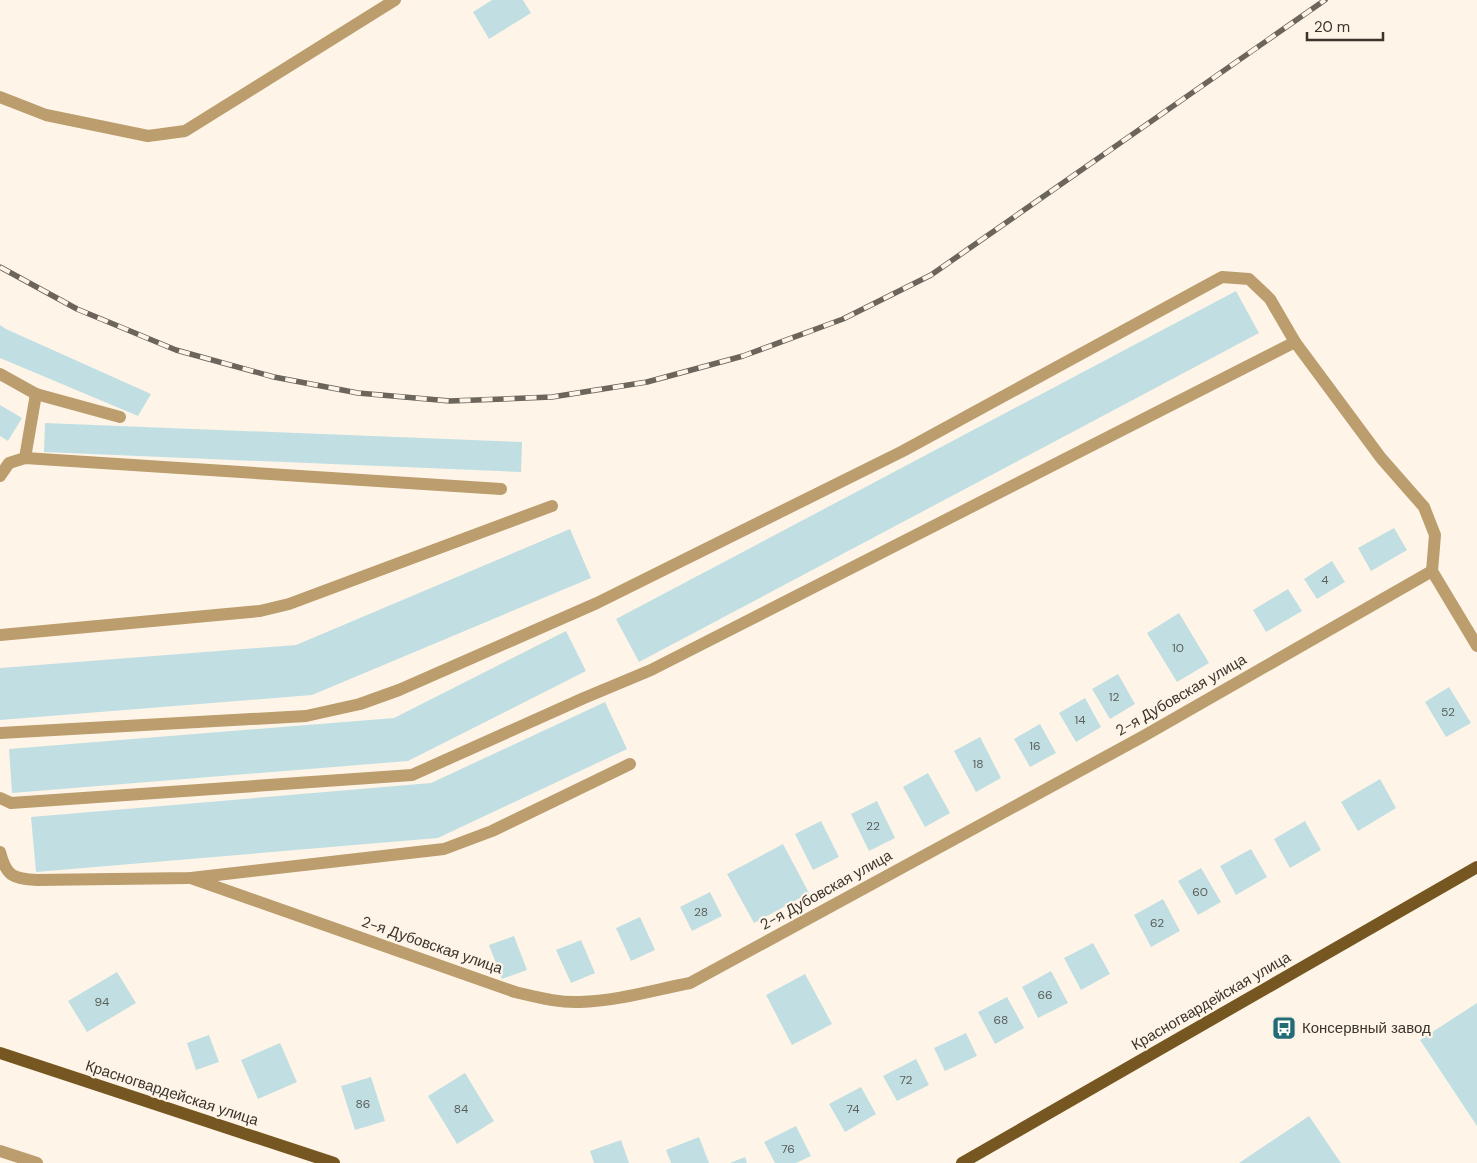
<svg xmlns="http://www.w3.org/2000/svg" width="1477" height="1163" font-family="'DM Sans',sans-serif">
  <style>
    .building { fill: #c1dfe3 }
    .lines { fill: none; stroke-linecap: round; stroke-linejoin: round }
    .minor { stroke: #bb9d6e; stroke-width: 12 }
    .major { stroke: #775721; stroke-width: 12 }
    .rail-casing { stroke: #6c655c; stroke-width: 5.5 }
    .rail { stroke: #fef5e8; stroke-width: 4; stroke-dasharray: 11; stroke-linecap: butt }
    .labels { text-anchor: middle; stroke-width: 4.5; stroke-linejoin: round; paint-order: stroke }
    .number-label { font-size: 12px; fill: #5c5f5a }
    .street-label { font-size: 15px; fill: #3a342c; stroke: #fef5e8 }
    .poi-label { font-size: 15px; fill: #3a342c; stroke: #fef5e8; text-anchor: start }
  </style>
  <rect width="100%" height="100%" fill="#fef5e8"/>
  <!-- building -->
  <g class="building">
    <polygon points="492,0 523,0 531,13 489,39 473,12"/>
    <polygon points="1236,291 1259,333 639,662 616,619"/>
    <polygon points="0,325 6,329 151,394 138,416 0,358"/>
    <polygon points="0,405 22,418 8,441 0,436"/>
    <polygon points="45,423 522,442 521,472 44,452"/>
    <polygon points="1394,528 1407,550 1371,571 1358,548"/>
    <polygon points="570,529 591,578 312,695 0,720 0,668 296,645"/>
    <polygon points="1332,561 1345,582 1317,599 1304,579"/>
    <polygon points="1288,589 1302,611 1266,632 1253,610"/>
    <polygon points="1179,613 1209,663 1177,682 1147,633"/>
    <polygon points="566,631 586,671 408,761 12,793 9,749 394,718"/>
    <polygon points="1118,674 1135,704 1110,719 1092,689"/>
    <polygon points="1449,687 1471,723 1446,737 1425,702"/>
    <polygon points="1085,698 1101,727 1076,742 1059,713"/>
    <polygon points="605,702 627,749 438,838 36,872 31,817 431,783"/>
    <polygon points="1040,724 1056,753 1030,767 1014,739"/>
    <polygon points="980,737 1001,778 976,792 954,751"/>
    <polygon points="928,773 950,813 925,827 903,787"/>
    <polygon points="1380,779 1396,808 1358,831 1341,802"/>
    <polygon points="877,801 895,838 869,851 851,814"/>
    <polygon points="821,821 839,857 813,870 795,834"/>
    <polygon points="1305,821 1321,850 1290,868 1274,839"/>
    <polygon points="783,844 809,893 754,923 727,874"/>
    <polygon points="1251,849 1267,877 1236,895 1220,866"/>
    <polygon points="1201,868 1221,902 1198,915 1178,881"/>
    <polygon points="710,892 722,916 692,931 680,907"/>
    <polygon points="1163,899 1180,931 1151,947 1134,915"/>
    <polygon points="640,917 655,950 631,961 616,928"/>
    <polygon points="514,936 527,970 502,979 489,945"/>
    <polygon points="581,940 595,973 571,983 556,950"/>
    <polygon points="1093,943 1110,974 1081,990 1064,958"/>
    <polygon points="1051,971 1068,1003 1038,1018 1022,987"/>
    <polygon points="117,972 136,1003 87,1032 68,1001"/>
    <polygon points="805,974 832,1024 792,1045 766,995"/>
    <polygon points="1007,997 1024,1028 995,1044 978,1012"/>
    <polygon points="1477,1003 1477,1126 1420,1040"/>
    <polygon points="966,1033 977,1056 945,1071 934,1048"/>
    <polygon points="209,1035 219,1062 196,1070 187,1043"/>
    <polygon points="280,1043 297,1082 258,1099 241,1060"/>
    <polygon points="916,1059 929,1085 897,1101 883,1076"/>
    <polygon points="465,1073 494,1121 457,1144 428,1096"/>
    <polygon points="371,1077 385,1121 355,1130 341,1086"/>
    <polygon points="861,1087 876,1114 845,1132 829,1104"/>
    <polygon points="1309,1116 1341,1163 1239,1163"/>
    <polygon points="796,1126 811,1156 796,1163 775,1163 764,1142"/>
    <polygon points="699,1137 709,1163 671,1163 666,1150"/>
    <polygon points="621,1140 629,1163 594,1163 590,1151"/>
    <polygon points="745,1157 747,1163 730,1163"/>
  </g>
  <g class="lines">
    <!-- minor -->
    <g class="minor">
      <polyline points="0,97 46,115 148,136 185,131 395,0"/>
      <polyline points="0,374 36,394 120,417"/>
      <polyline points="25,458 36,394"/>
      <polyline points="0,476 9,463 25,458 501,489"/>
      <polyline points="0,635 260,611 289,604 552,506"/>
      <polyline points="0,733 306,716 360,704 399,690 597,603 903,451 1222,277 1249,279 1270,299 1295,342 1381,458 1424,507 1435,535 1432,571 1477,646"/>
      <polyline points="0,798 11,803 412,775 584,698 651,670 1295,342"/>
      <path d="M 0,852 C 6,876 13,879 37,880 L 191,878 L 444,849 L 492,831 L 630,764"/>
      <path d="M 191,878 L 515,992 C 537,997 558,1003 580,1002 C 617,1001 654,990 690,983 L 1142,737 L 1432,571"/>
      <polyline points="0,1151 37,1163"/>
    </g>
    <!-- major -->
    <g class="major">
      <polyline points="0,1053 334,1163"/>
      <polyline points="962,1163 1477,867"/>
    </g>
    <!-- rail casing -->
    <g class="rail-casing">
      <polyline id="rail" points="0,267 77,309 176,350 274,377 358,393 450,401 552,397 647,382 743,356 843,319 931,275 1325,0"/>
    </g>
    <!-- rail -->
    <use href="#rail" class="rail"/>
  </g>
  <!-- icons -->
  <defs>
    <g id="bus-square" transform="scale(1.25)"><rect x="-9" y="-9" width="18" height="18" rx="4" fill="#226c75" stroke="#fef5e8"/><path d="M-5-6H5V4H4V6H2V4H-2V6H-4V4H-5ZM-3.5-4V0h7V-4ZM-3.5 1.2v1.5H-2V1.2ZM2 1.2v1.5H3.5V1.2Z" fill="#fff"/></g>
  </defs>
  <g fill-rule="evenodd">
    <use href="#bus-square" x="1284" y="1028"/>
  </g>
  <g class="labels">
    <!-- number labels -->
    <g class="number-label">
      <text x="1325" y="584">4</text>
      <text x="1178" y="652">10</text>
      <text x="1114" y="701">12</text>
      <text x="1448" y="716">52</text>
      <text x="1080" y="724">14</text>
      <text x="1035" y="750">16</text>
      <text x="978" y="768">18</text>
      <text x="873" y="830">22</text>
      <text x="1200" y="896">60</text>
      <text x="701" y="916">28</text>
      <text x="1157" y="927">62</text>
      <text x="1045" y="999">66</text>
      <text x="102" y="1006">94</text>
      <text x="1001" y="1024">68</text>
      <text x="906" y="1084">72</text>
      <text x="363" y="1108">86</text>
      <text x="461" y="1113">84</text>
      <text x="853" y="1113">74</text>
      <text x="788" y="1153">76</text>
    </g>
    <!-- street labels -->
    <g class="street-label">
      <text transform="translate(1181 695) rotate(-30)" y="5">2-я Дубовская улица</text>
      <text transform="translate(826 890) rotate(-29)" y="5">2-я Дубовская улица</text>
      <text transform="translate(432 945) rotate(19)" y="5">2-я Дубовская улица</text>
      <text transform="translate(1211 1001) rotate(-30)" y="5">Красногвардейская улица</text>
      <text transform="translate(172 1093) rotate(18)" y="5">Красногвардейская улица</text>
    </g>
    <!-- poi labels -->
    <g class="poi-label">
      <text x="1302" y="1033">Консервный завод</text>
    </g>
  </g>
  <!-- scale -->
  <path d="M1307 32v8h76v-8" fill="none" stroke="#3a342c" stroke-width="2.5"/>
  <text x="1314" y="32" font-size="15" fill="#3a342c" stroke="#fef5e8" stroke-width="4" paint-order="stroke">20 m</text>
</svg>
